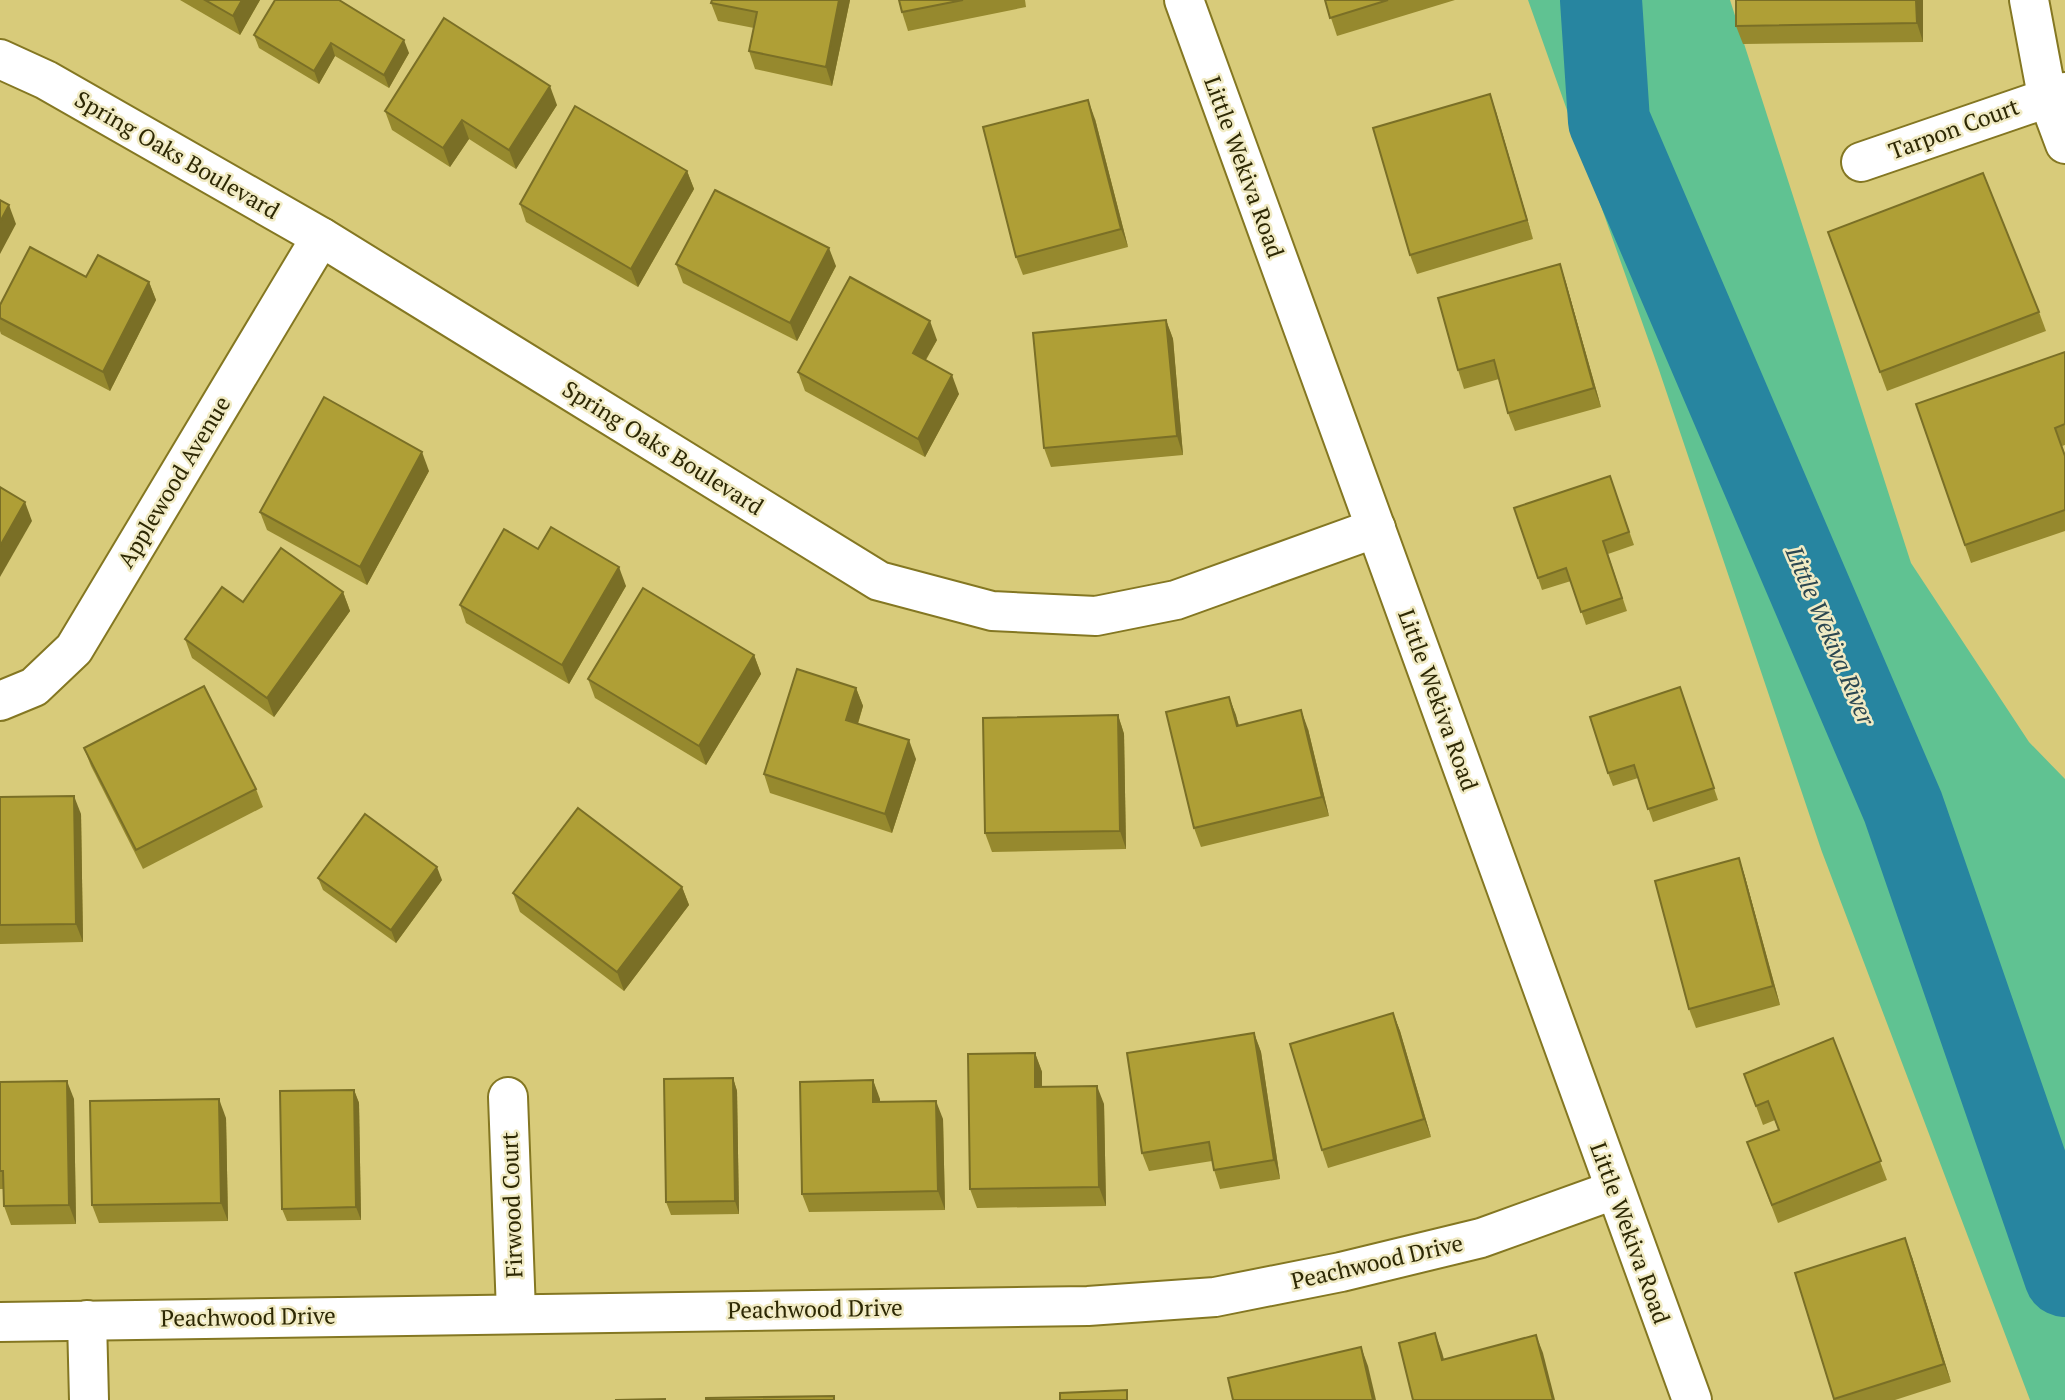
<svg xmlns="http://www.w3.org/2000/svg" width="2065" height="1400" font-family="'PT Serif',serif">
  <style>
    .green { fill: #60c292 }
    .lines { fill: none; stroke-linecap: round; stroke-linejoin: round }
    .river { stroke: #2785a0; stroke-width: 82 }
    .minor-casing { stroke: #847722; stroke-width: 42 }
    .minor { stroke: #fff; stroke-width: 38 }
    .wall { fill: #96892e }
    .shaded-wall { fill: #7a6f26 }
    .building { fill: #af9f36; stroke: #7a6f26; stroke-width: 2 }
    .labels { text-anchor: middle; stroke-width: 5; stroke-linejoin: round; paint-order: stroke }
    .street-label { font-size: 23px; fill: #2d2804; stroke: #f1ebc4 }
    .water-label { font-size: 24px; font-style: italic; fill: #2b4751; stroke: #f1ebc4 }
  </style>
  <rect width="100%" height="100%" fill="#d8cb7a"/>
  <!-- green -->
  <polygon class="green" points="1528,0 1730,0 1911,563 2029,742 2065,779 2065,1400 2030,1400 1822,852 1658,367"/>
  <g class="lines">
    <!-- river -->
    <polyline class="river" points="1601,0 1609,121 1903,807 2065,1276"/>
    <!-- minor casing -->
    <g class="minor-casing">
      <g id="minor">
        <polyline points="1184,0 1692,1400"/>
        <polyline points="2029,0 2047,96 2065,144"/>
        <polyline points="0,59 46,80 321,237 879,581 992,611 1096,616 1176,600 1376,528"/>
        <polyline points="1861,162 2065,92"/>
        <polyline points="0,701 34,687 74,649 321,237"/>
        <polyline points="508,1097 516,1312"/>
        <polyline points="87,1320 89,1400"/>
        <polyline points="0,1322 1088,1306 1215,1297 1341,1272 1481,1238 1614,1190"/>
      </g>
    </g>
    <!-- minor -->
    <use href="#minor" class="minor"/>
  </g>
  <!-- wall -->
  <g class="wall">
    <polygon points="180,0 260,0 240,35"/>
    <polygon points="275,0 409,53 389,88 335,56 319,84 259,48 254,35"/>
    <polygon points="712,0 850,0 832,86 755,69 749,51 754,28 718,21 711,3"/>
    <polygon points="899,0 1025,0 1026,7 908,31 902,12"/>
    <polygon points="1325,0 1455,0 1337,36"/>
    <polygon points="1736,0 1923,0 1923,42 1743,44 1736,26"/>
    <polygon points="557,105 516,169 469,139 450,167 392,130 385,111"/>
    <polygon points="1496,112 1533,239 1417,274 1410,255"/>
    <polygon points="1095,119 1128,247 1023,275 1016,257"/>
    <polygon points="687,171 694,189 638,287 526,222 520,204"/>
    <polygon points="1828,232 2039,312 2046,331 1887,391"/>
    <polygon points="676,264 836,266 797,341 683,283"/>
    <polygon points="1560,264 1566,283 1601,407 1515,431 1508,413 1499,379 1464,389 1458,370"/>
    <polygon points="86,277 149,282 156,300 110,391 1,334 0,331 0,305"/>
    <polygon points="1166,320 1173,339 1183,455 1051,467 1044,448"/>
    <polygon points="937,340 926,360 959,394 925,457 805,391 798,372"/>
    <polygon points="2065,352 2065,445 2062,446 2065,455 2065,531 1971,563 1916,404"/>
    <polygon points="429,471 367,585 267,530 260,512"/>
    <polygon points="1610,476 1634,545 1608,554 1627,611 1586,625 1571,581 1542,590 1514,508"/>
    <polygon points="538,549 626,586 569,684 466,623 460,605"/>
    <polygon points="343,592 350,611 274,717 192,658 185,639"/>
    <polygon points="754,655 761,674 706,765 595,698 588,679"/>
    <polygon points="1680,687 1718,800 1653,822 1638,778 1613,786 1608,773"/>
    <polygon points="856,688 863,706 858,724 916,759 892,833 770,793 764,774"/>
    <polygon points="1229,697 1239,725 1308,729 1329,816 1201,847 1194,828"/>
    <polygon points="1118,715 1124,734 1126,849 992,852 985,833"/>
    <polygon points="84,748 256,789 263,807 143,869 91,766"/>
    <polygon points="0,797 81,814 83,942 0,944"/>
    <polygon points="1739,858 1745,877 1780,1005 1696,1028 1689,1009"/>
    <polygon points="318,878 442,880 396,943 323,890"/>
    <polygon points="682,887 689,905 624,991 520,912 513,893"/>
    <polygon points="1393,1013 1400,1031 1431,1137 1328,1168 1322,1150"/>
    <polygon points="1254,1033 1261,1052 1280,1179 1220,1189 1214,1170 1212,1161 1149,1171 1142,1153"/>
    <polygon points="1833,1038 1887,1180 1778,1223 1747,1142 1779,1130 1775,1120 1763,1125 1744,1074"/>
    <polygon points="1035,1053 1042,1072 1042,1087 1104,1104 1106,1206 977,1208 970,1189"/>
    <polygon points="733,1078 737,1091 739,1214 671,1215 666,1202"/>
    <polygon points="873,1080 880,1102 943,1119 945,1210 809,1212 802,1194"/>
    <polygon points="0,1082 74,1099 76,1224 11,1225 4,1206 4,1189 0,1189"/>
    <polygon points="354,1090 359,1103 361,1220 287,1221 282,1209"/>
    <polygon points="226,1118 228,1221 99,1223 92,1205"/>
    <polygon points="1912,1257 1951,1382 1895,1400 1834,1400 1795,1273"/>
  </g>
  <!-- shaded-wall -->
  <g class="shaded-wall">
    <polygon points="242,0 260,0 240,35 233,16"/>
    <polygon points="839,0 850,0 832,86 826,67"/>
    <polygon points="1916,0 1923,0 1923,42 1917,23"/>
    <polygon points="404,40 409,53 389,88 384,75"/>
    <polygon points="331,43 335,56 319,84 314,71"/>
    <polygon points="550,86 557,105 516,169 509,150"/>
    <polygon points="1490,94 1496,112 1533,239 1527,220"/>
    <polygon points="1088,100 1095,119 1128,247 1121,229"/>
    <polygon points="462,120 469,139 450,167 443,148"/>
    <polygon points="687,171 694,189 638,287 631,269"/>
    <polygon points="9,205 16,224 0,254 0,222"/>
    <polygon points="829,248 836,266 797,341 790,323"/>
    <polygon points="1560,264 1566,283 1601,407 1594,388"/>
    <polygon points="149,282 156,300 110,391 103,372"/>
    <polygon points="1166,320 1173,339 1183,455 1177,436"/>
    <polygon points="930,321 937,340 919,371 913,353"/>
    <polygon points="952,375 959,394 925,457 918,439"/>
    <polygon points="422,452 429,471 367,585 360,567"/>
    <polygon points="25,502 32,521 0,577 0,546"/>
    <polygon points="619,567 626,586 569,684 562,665"/>
    <polygon points="343,592 350,611 274,717 267,698"/>
    <polygon points="754,655 761,674 706,765 699,746"/>
    <polygon points="856,688 863,706 853,739 846,720"/>
    <polygon points="1229,697 1236,715 1243,744 1237,726"/>
    <polygon points="1301,710 1308,729 1329,816 1322,797"/>
    <polygon points="1118,715 1124,734 1126,849 1120,831"/>
    <polygon points="909,740 916,759 892,833 885,814"/>
    <polygon points="74,796 81,814 83,942 76,924"/>
    <polygon points="1739,858 1745,877 1780,1005 1773,986"/>
    <polygon points="437,867 442,880 396,943 391,930"/>
    <polygon points="682,887 689,905 624,991 617,972"/>
    <polygon points="1393,1013 1400,1031 1431,1137 1424,1119"/>
    <polygon points="1254,1033 1261,1052 1280,1179 1274,1160"/>
    <polygon points="1035,1053 1042,1072 1042,1105 1035,1087"/>
    <polygon points="733,1078 737,1091 739,1214 735,1201"/>
    <polygon points="873,1080 880,1099 880,1120 873,1102"/>
    <polygon points="67,1081 74,1099 76,1224 69,1205"/>
    <polygon points="1097,1086 1104,1104 1106,1206 1099,1187"/>
    <polygon points="354,1090 359,1103 361,1220 356,1207"/>
    <polygon points="219,1099 226,1118 228,1221 221,1203"/>
    <polygon points="936,1101 943,1119 945,1210 938,1191"/>
    <polygon points="1905,1238 1912,1257 1951,1382 1944,1364"/>
    <polygon points="1435,1333 1442,1352 1449,1378 1442,1360"/>
    <polygon points="1536,1335 1543,1353 1555,1400 1553,1400"/>
    <polygon points="1361,1347 1368,1366 1376,1400 1373,1400"/>
  </g>
  <!-- building -->
  <g class="building">
    <polygon points="205,0 242,0 233,16"/>
    <polygon points="275,0 339,0 404,40 384,75 331,43 314,71 254,35"/>
    <polygon points="712,0 839,0 826,67 749,51 757,12 711,3"/>
    <polygon points="899,0 963,0 902,12"/>
    <polygon points="1325,0 1388,0 1330,18"/>
    <polygon points="1736,0 1916,0 1917,23 1736,26"/>
    <polygon points="444,18 550,86 509,150 462,120 443,148 385,111"/>
    <polygon points="1490,94 1527,220 1410,255 1373,128"/>
    <polygon points="1088,100 1121,229 1016,257 983,127"/>
    <polygon points="575,106 687,171 631,269 520,204"/>
    <polygon points="1983,173 2039,312 1880,372 1828,232"/>
    <polygon points="715,190 829,248 790,323 676,264"/>
    <polygon points="0,200 9,205 0,222"/>
    <polygon points="30,247 86,277 98,255 149,282 103,372 0,318 0,305"/>
    <polygon points="1560,264 1594,388 1508,413 1494,360 1458,370 1438,298"/>
    <polygon points="850,277 930,321 913,353 952,375 918,439 798,372"/>
    <polygon points="1166,320 1177,436 1044,448 1033,333"/>
    <polygon points="2065,352 2065,424 2055,428 2065,456 2065,510 1965,545 1916,404"/>
    <polygon points="324,397 422,452 360,567 260,512"/>
    <polygon points="1610,476 1629,532 1603,541 1622,598 1581,612 1566,568 1538,578 1514,508"/>
    <polygon points="0,487 25,502 0,546"/>
    <polygon points="551,527 619,567 562,665 460,605 504,529 538,549"/>
    <polygon points="281,548 343,592 267,698 185,639 222,587 243,602"/>
    <polygon points="643,588 754,655 699,746 588,679"/>
    <polygon points="797,669 856,688 846,720 909,740 885,814 764,774"/>
    <polygon points="204,686 256,789 136,850 84,748"/>
    <polygon points="1680,687 1714,788 1648,809 1634,765 1608,773 1590,717"/>
    <polygon points="1229,697 1237,726 1301,710 1322,797 1194,828 1166,712"/>
    <polygon points="1118,715 1120,831 985,833 983,718"/>
    <polygon points="74,796 76,924 0,925 0,797"/>
    <polygon points="578,808 682,887 617,972 513,893"/>
    <polygon points="365,814 437,867 391,930 318,878"/>
    <polygon points="1739,858 1773,986 1689,1009 1655,881"/>
    <polygon points="1393,1013 1424,1119 1322,1150 1290,1044"/>
    <polygon points="1254,1033 1274,1160 1214,1170 1209,1142 1142,1153 1127,1053"/>
    <polygon points="1833,1038 1881,1161 1772,1205 1747,1142 1779,1130 1768,1101 1756,1106 1744,1074"/>
    <polygon points="1035,1053 1035,1087 1097,1086 1099,1187 970,1189 968,1054"/>
    <polygon points="733,1078 735,1201 666,1202 664,1079"/>
    <polygon points="873,1080 873,1102 936,1101 938,1191 802,1194 800,1082"/>
    <polygon points="67,1081 69,1205 4,1206 3,1171 0,1171 0,1082"/>
    <polygon points="354,1090 356,1207 282,1209 280,1091"/>
    <polygon points="219,1099 221,1203 92,1205 90,1101"/>
    <polygon points="1905,1238 1944,1364 1834,1399 1795,1273"/>
    <polygon points="1435,1333 1442,1360 1536,1335 1553,1400 1413,1400 1399,1343"/>
    <polygon points="1361,1347 1373,1400 1233,1400 1228,1378"/>
    <polygon points="1127,1390 1127,1400 1060,1400 1060,1393"/>
    <polygon points="834,1396 834,1400 706,1400 706,1398"/>
    <polygon points="665,1399 665,1400 615,1400"/>
  </g>
  <g class="labels">
    <!-- street labels -->
    <g class="street-label">
      <text transform="translate(1954 129) rotate(-20)" y="8">Tarpon Court</text>
      <text transform="translate(177 155) rotate(30)" y="8">Spring Oaks Boulevard</text>
      <text transform="translate(1244 167) rotate(70)" y="8">Little Wekiva Road</text>
      <text transform="translate(663 448) rotate(32)" y="8">Spring Oaks Boulevard</text>
      <text transform="translate(174 482) rotate(-59)" y="8">Applewood Avenue</text>
      <text transform="translate(1438 700) rotate(70)" y="8">Little Wekiva Road</text>
      <text transform="translate(512 1205) rotate(-92)" y="8">Firwood Court</text>
      <text transform="translate(1630 1233) rotate(70)" y="8">Little Wekiva Road</text>
      <text transform="translate(1377 1262) rotate(-13)" y="8">Peachwood Drive</text>
      <text transform="translate(815 1309) rotate(-1)" y="8">Peachwood Drive</text>
      <text transform="translate(248 1317) rotate(-1)" y="8">Peachwood Drive</text>
    </g>
    <!-- water labels -->
    <g class="water-label">
      <text transform="translate(1830 636) rotate(67)" y="8">Little Wekiva River</text>
    </g>
  </g>
</svg>
